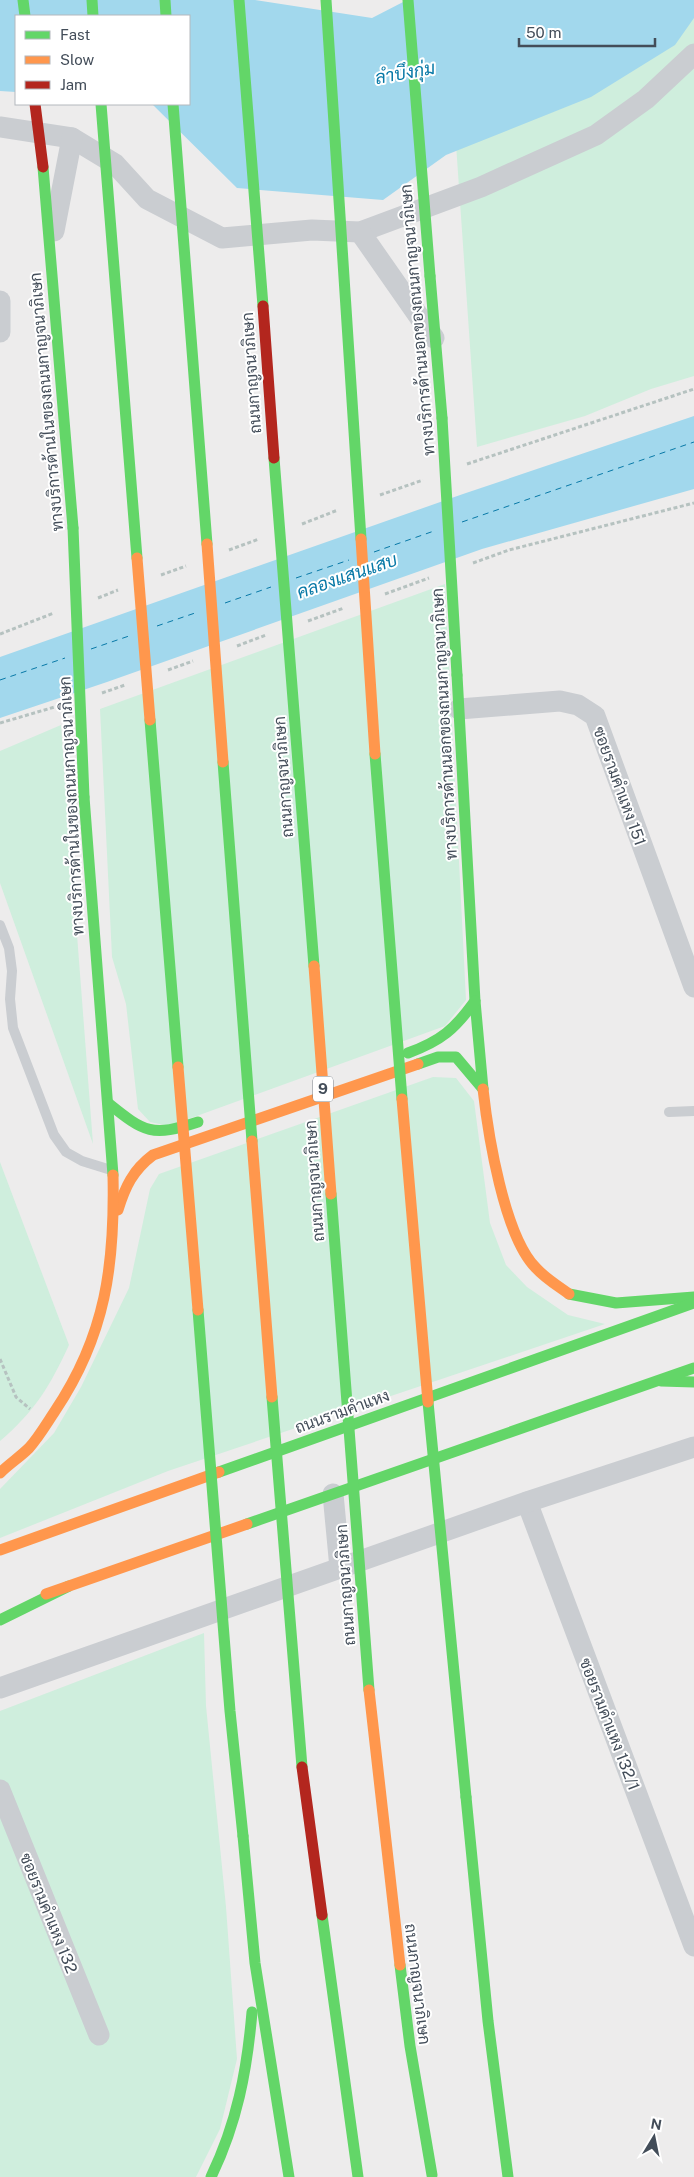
<svg xmlns="http://www.w3.org/2000/svg" width="694" height="2177" font-family="'Public Sans',Sarabun,sans-serif">
  <style>
    .green { fill: #cfeedd }
    .water { fill: #a2d8ed }
    .lines { fill: none; stroke-linecap: round; stroke-linejoin: round }
    .ferry { stroke: #0879a7; stroke-width: 1; stroke-dasharray: 6 5; stroke-linecap: butt }
    .path { stroke: #b6c2c0; stroke-width: 3; stroke-dasharray: 4 2.5; stroke-linecap: butt }
    .lane { stroke: #cacdd1; stroke-width: 10 }
    .street { stroke: #cacdd1; stroke-width: 21 }
    .fast { stroke: #63d668; stroke-width: 11 }
    .slow { stroke: #ff974d; stroke-width: 11 }
    .fast-bridge { stroke: #63d668; stroke-width: 11 }
    .slow-bridge { stroke: #ff974d; stroke-width: 11 }
    .jam-bridge { stroke: #b3261e; stroke-width: 11 }
    .labels { text-anchor: middle; stroke-width: 4; stroke-linejoin: round; paint-order: stroke }
    .shield { fill: #fff; stroke: #7b828b; stroke-width: 1 }
    .shield-label { font-size: 15px; font-weight: bold; fill: #434d59 }
    .street-label { font-size: 16px; fill: #434d59; stroke: #fff }
    .water-label { font-size: 18px; font-style: italic; fill: #0879a7; stroke: #fff }
  </style>
  <rect width="100%" height="100%" fill="#edecec"/>
  <!-- green -->
  <g class="green">
    <polygon points="446,0 694,0 694,376 651,389 585,416 477,447"/>
    <polygon points="445,584 466,1000 445,1026 169,1126 150,1122 138,1109 126,1004 112,957 100,709"/>
    <polygon points="61,725 93,1144 0,883 0,751"/>
    <polygon points="433,1077 456,1078 474,1101 490,1223 506,1265 527,1287 568,1315 605,1324 168,1471 0,1538 0,1489 54,1433 81,1387 129,1288 150,1189 159,1174"/>
    <path d="M 0,1162 L 69,1345 C 50,1386 35,1411 0,1441 Z"/>
    <polygon points="204,1633 206,1706 226,1907 237,2059 220,2129 196,2177 0,2177 0,1711"/>
  </g>
  <!-- water -->
  <g class="water">
    <polygon points="0,0 255,0 372,18 407,0 694,0 694,18 675,45 591,97 446,155 383,200 237,188 152,104 189,104 189,16 16,16 16,92 0,91"/>
    <polygon points="694,416 694,489 482,549 107,682 0,718 0,657 463,494"/>
  </g>
  <g class="lines">
    <!-- ferry -->
    <g class="ferry">
      <polyline points="462,522 694,442"/>
      <polyline points="374,552 434,531"/>
      <polyline points="296,578 349,560"/>
      <polyline points="225,603 271,587"/>
      <polyline points="157,626 198,612"/>
      <polyline points="91,649 129,636"/>
      <polyline points="0,680 65,658"/>
    </g>
    <!-- path -->
    <g class="path">
      <polyline points="467,464 694,389"/>
      <polyline points="380,495 423,480"/>
      <polyline points="302,524 338,510"/>
      <polyline points="229,550 259,539"/>
      <polyline points="473,563 509,550 694,503"/>
      <polyline points="161,575 186,566"/>
      <polyline points="385,594 429,578"/>
      <polyline points="98,598 118,590"/>
      <polyline points="308,621 344,608"/>
      <polyline points="0,634 54,613"/>
      <polyline points="237,646 266,635"/>
      <polyline points="168,670 193,661"/>
      <polyline points="102,693 125,685"/>
      <polyline points="0,723 58,706"/>
      <polyline points="0,1359 16,1397 30,1409"/>
    </g>
    <!-- lane -->
    <g class="lane">
      <polyline points="0,925 9,948 12,971 10,999 13,1028 54,1135 66,1152 82,1161 111,1170"/>
      <polyline points="669,1112 694,1111"/>
    </g>
    <!-- street -->
    <g class="street">
      <polyline points="0,127 72,138 115,164 147,199 222,238 312,230 360,232 481,187 596,135 646,99 694,54"/>
      <polyline points="54,231 72,138"/>
      <polyline points="360,232 434,338"/>
      <polyline points="0,301 0,332"/>
      <polyline points="459,709 560,701 578,705 595,716 694,987"/>
      <polyline points="333,1494 340,1568"/>
      <polyline points="527,1502 694,1946"/>
      <polyline points="0,1688 527,1502 694,1447"/>
      <polyline points="0,1790 99,2035"/>
    </g>
    <!-- fast -->
    <g class="fast">
      <polyline points="23,0 25,16"/>
      <polyline points="92,0 93,16"/>
      <polyline points="165,0 166,16"/>
      <polyline points="43,167 73,528"/>
      <polyline points="430,276 442,418"/>
      <polyline points="457,675 475,1001 483,1089"/>
      <polyline points="84,797 113,1175"/>
      <path d="M 408,1053 C 441,1041 455,1029 475,1001"/>
      <polyline points="418,1064 438,1057 456,1057 483,1089"/>
      <path d="M 108,1103 C 145,1133 152,1137 198,1122"/>
      <polyline points="569,1294 616,1303 694,1297"/>
      <polyline points="661,1381 694,1382"/>
      <polyline points="219,1472 694,1303"/>
      <polyline points="247,1524 694,1368"/>
      <polyline points="0,1620 69,1586"/>
      <polyline points="466,1797 488,2021 508,2177"/>
      <polyline points="243,1836 255,1963 289,2177"/>
      <path d="M 211,2177 C 237,2123 247,2071 252,2012"/>
    </g>
    <!-- slow -->
    <g class="slow">
      <path d="M 483,1089 C 488,1134 504,1236 536,1268 C 545,1278 558,1286 569,1294"/>
      <path d="M 118,1210 C 125,1187 133,1170 153,1155 L 418,1064"/>
      <path d="M 0,1473 C 9,1464 20,1457 29,1448 C 39,1437 47,1423 55,1411 C 106,1335 115,1264 113,1175"/>
      <polyline points="0,1550 219,1472"/>
      <polyline points="46,1594 247,1524"/>
    </g>
    <!-- fast-bridge -->
    <g class="fast-bridge">
      <polyline points="239,0 263,306"/>
      <polyline points="326,0 361,539"/>
      <polyline points="408,0 430,276"/>
      <polyline points="101,104 137,558"/>
      <polyline points="173,104 207,544"/>
      <polyline points="442,418 457,675"/>
      <polyline points="274,458 314,966"/>
      <polyline points="73,528 84,797"/>
      <polyline points="150,720 178,1067"/>
      <polyline points="375,754 402,1099"/>
      <polyline points="223,762 252,1141"/>
      <polyline points="331,1194 369,1690"/>
      <polyline points="198,1310 230,1711 243,1836"/>
      <polyline points="272,1397 302,1767"/>
      <polyline points="428,1402 466,1797"/>
      <polyline points="322,1915 358,2177"/>
      <polyline points="400,1965 410,2046 432,2175"/>
    </g>
    <!-- slow-bridge -->
    <g class="slow-bridge">
      <polyline points="361,539 375,754"/>
      <polyline points="207,544 223,762"/>
      <polyline points="137,558 150,720"/>
      <polyline points="314,966 331,1194"/>
      <polyline points="178,1067 198,1310"/>
      <polyline points="402,1099 428,1402"/>
      <polyline points="252,1141 272,1397"/>
      <polyline points="369,1690 400,1965"/>
    </g>
    <!-- jam-bridge -->
    <g class="jam-bridge">
      <polyline points="35,104 43,167"/>
      <polyline points="263,306 274,458"/>
      <polyline points="302,1767 322,1915"/>
    </g>
  </g>
  <g class="labels">
    <!-- shield labels -->
    <rect class="shield" x="313" y="1076.5" width="20" height="25" rx="4"/>
    <g class="shield-label">
      <text x="323" y="1094">9</text>
    </g>
    <!-- street labels -->
    <g class="street-label">
      <text transform="translate(417 320) rotate(-95)" y="6">ทางบริการด้านนอกของถนนกาญจนาภิเษก</text>
      <text transform="translate(251 373) rotate(-94)" y="6">ถนนกาญจนาภิเษก</text>
      <text transform="translate(46 402) rotate(-95)" y="6">ทางบริการด้านในของถนนกาญจนาภิเษก</text>
      <text transform="translate(444 724) rotate(-93)" y="6">ทางบริการด้านนอกของถนนกาญจนาภิเษก</text>
      <text transform="translate(283 777) rotate(-94)" y="6">ถนนกาญจนาภิเษก</text>
      <text transform="translate(620 786) rotate(70)" y="6">ซอยรามคำแหง 151</text>
      <text transform="translate(71 806) rotate(-93)" y="6">ทางบริการด้านในของถนนกาญจนาภิเษก</text>
      <text transform="translate(314 1181) rotate(-94)" y="6">ถนนกาญจนาภิเษก</text>
      <text transform="translate(342 1411) rotate(-20)" y="6">ถนนรามคำแหง</text>
      <text transform="translate(345 1585) rotate(-94)" y="6">ถนนกาญจนาภิเษก</text>
      <text transform="translate(610 1724) rotate(69)" y="6">ซอยรามคำแหง 132/1</text>
      <text transform="translate(49 1913) rotate(68)" y="6">ซอยรามคำแหง 132</text>
      <text transform="translate(418 1984) rotate(83)" y="6">ถนนกาญจนาภิเษก</text>
    </g>
    <!-- water labels -->
    <g class="water-label">
      <text transform="translate(405 73) rotate(-10)" y="6">ลำบึงกุ่ม</text>
      <text transform="translate(347 576) rotate(-19)" y="6">คลองแสนแสบ</text>
    </g>
  </g>
  <!-- legend -->
  <rect x="15" y="15" width="175" height="90" fill="#ffffff" stroke="#b4b8bd"/>
  <rect x="25" y="31" width="25" height="8" fill="#63d668" stroke="#b4b8bd"/>
  <text x="60" y="40" font-size="15" fill="#434d59">Fast</text>
  <rect x="25" y="56" width="25" height="8" fill="#ff974d" stroke="#b4b8bd"/>
  <text x="60" y="65" font-size="15" fill="#434d59">Slow</text>
  <rect x="25" y="81" width="25" height="8" fill="#b3261e" stroke="#b4b8bd"/>
  <text x="60" y="90" font-size="15" fill="#434d59">Jam</text>
  <!-- north arrow -->
  <g transform="translate(654 2137) rotate(10)" stroke="#ffffff" stroke-width="4" paint-order="stroke">
  <path d="M0-4L9 19L0 12L-9 19Z" fill="#434d59"/>
  <text y="-8" font-size="14" font-weight="bold" text-anchor="middle" fill="#434d59">N</text>
  </g>
  <!-- scale -->
  <path d="M519 38v8h136v-8" fill="none" stroke="#434d59" stroke-width="2.5"/>
  <text x="526" y="38" font-size="15" fill="#434d59" stroke="#ffffff" stroke-width="4" paint-order="stroke">50 m</text>
</svg>
